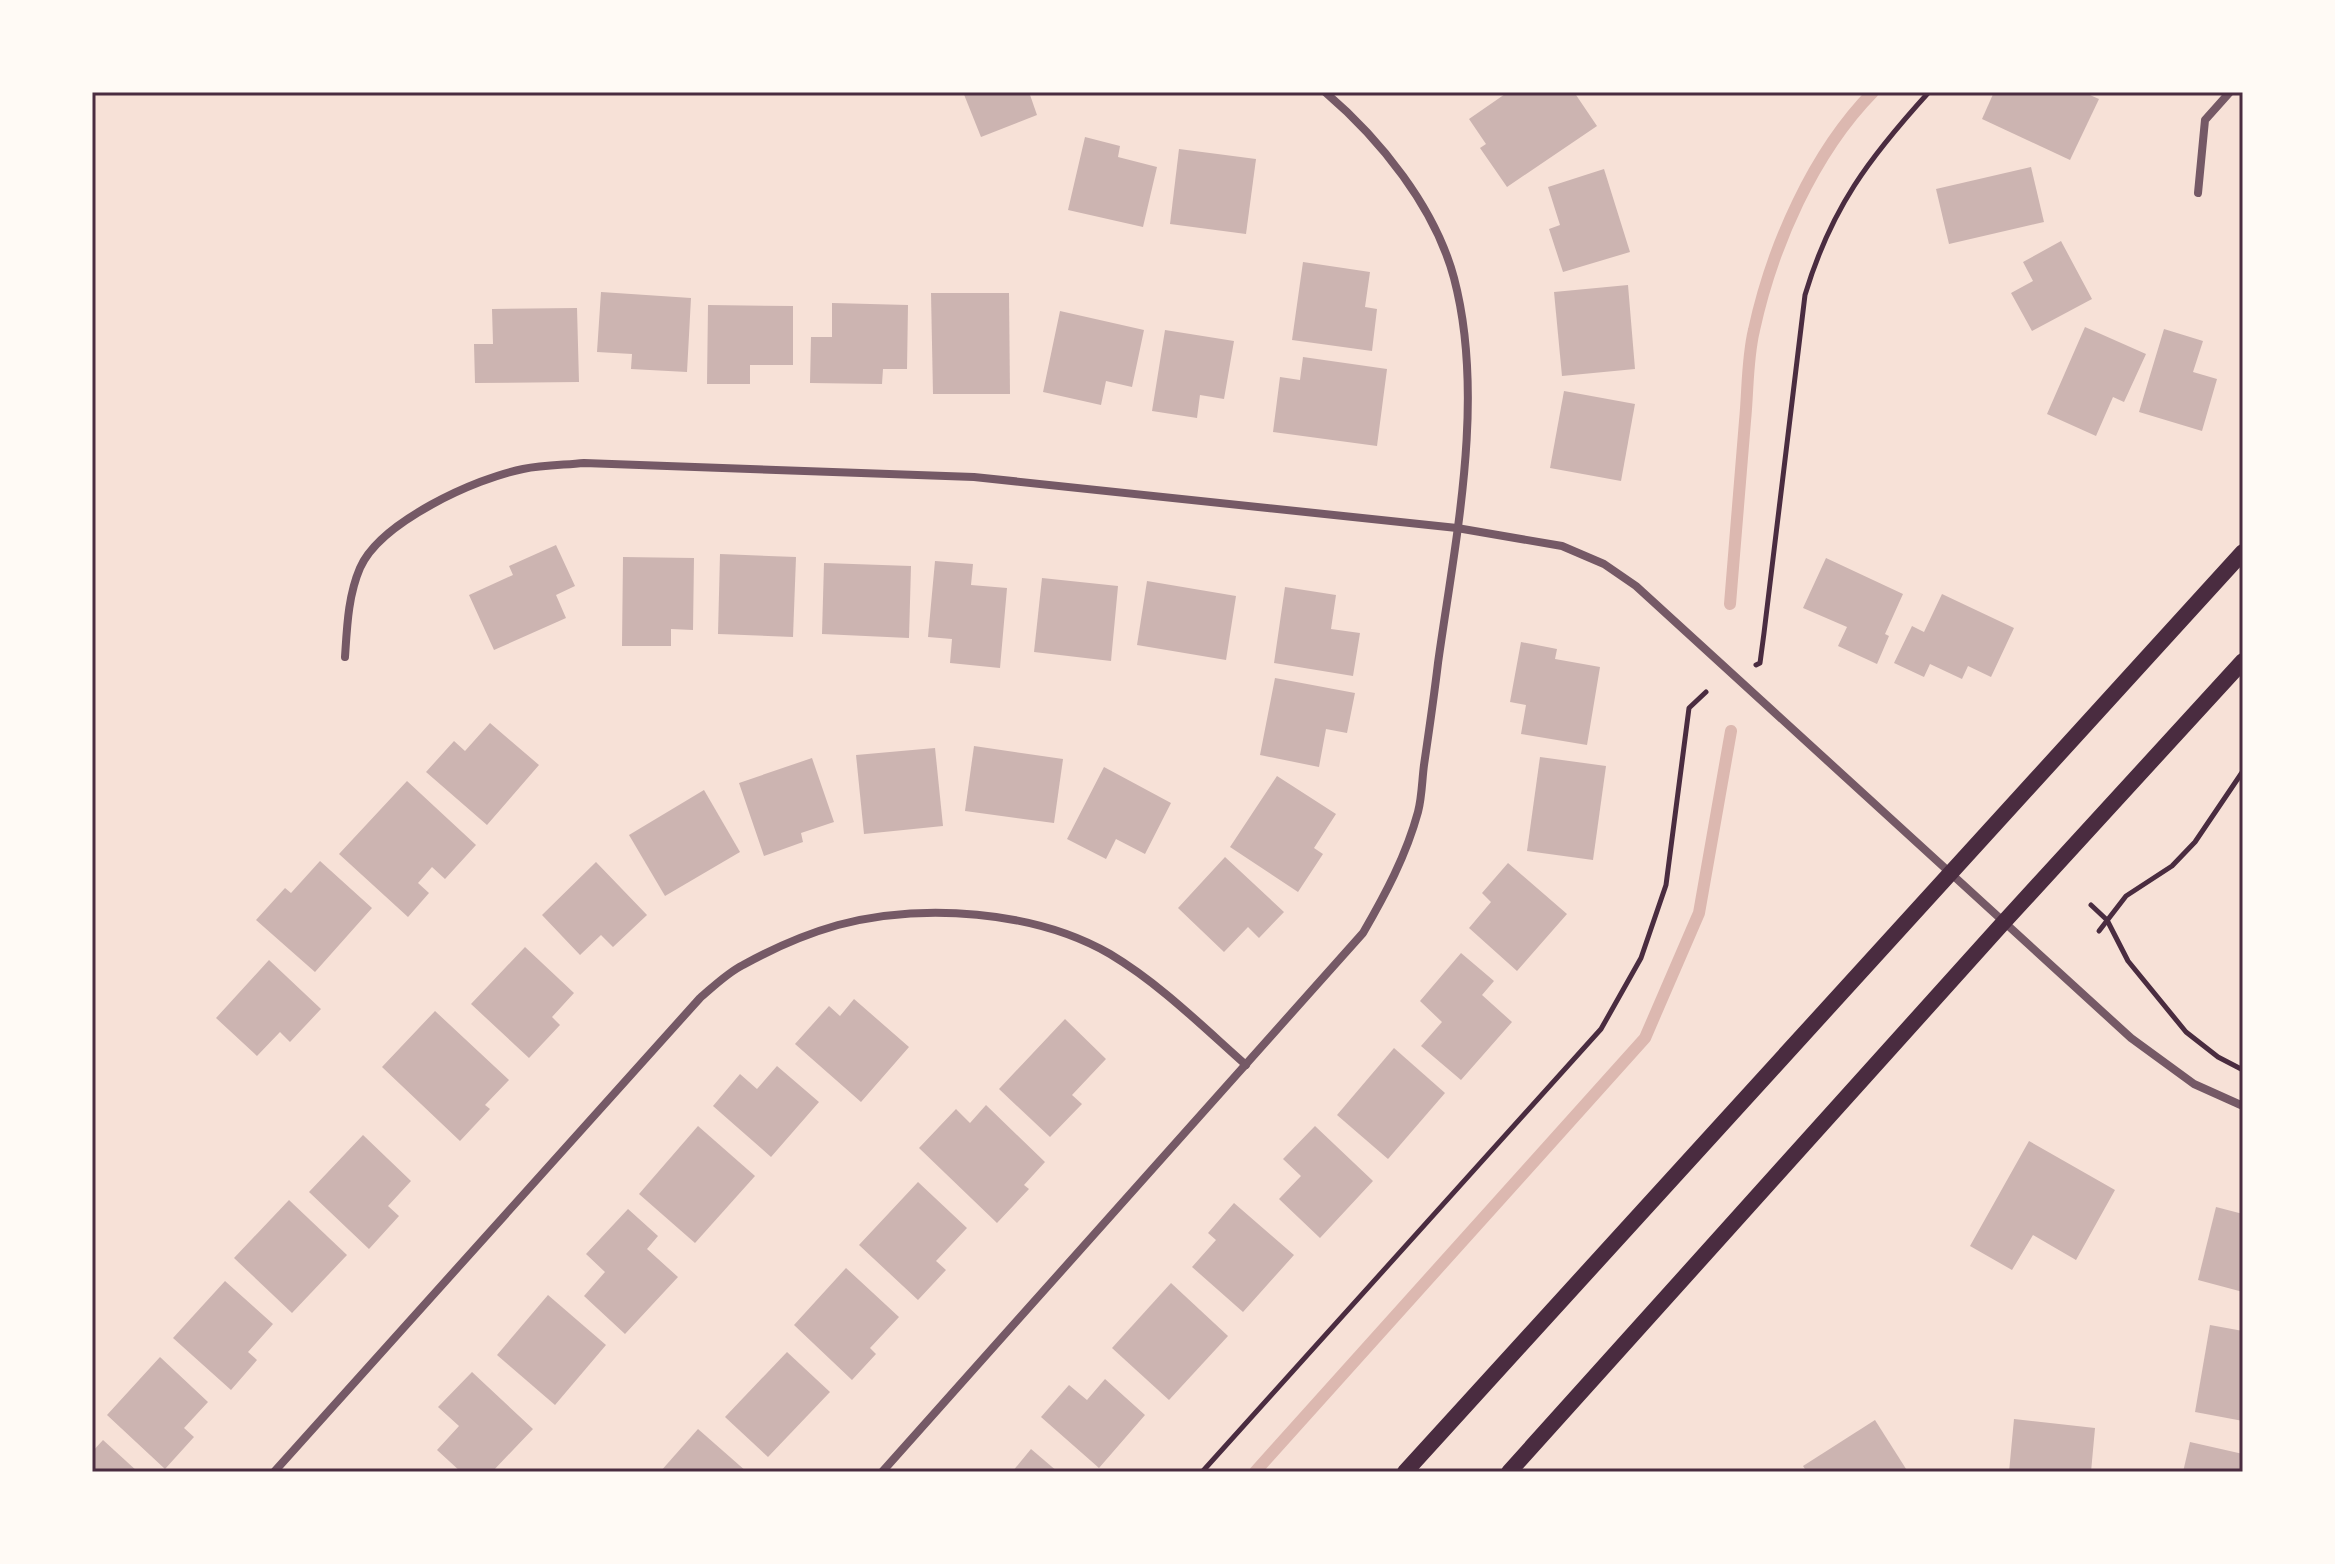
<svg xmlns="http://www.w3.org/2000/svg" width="2335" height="1564" font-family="Jost,sans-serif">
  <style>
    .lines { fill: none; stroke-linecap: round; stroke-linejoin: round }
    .stream { stroke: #dcb8b0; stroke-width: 12 }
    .building { fill: #ccb4b1 }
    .path { stroke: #4a2c40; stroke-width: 5 }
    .minor { stroke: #755966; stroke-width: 8 }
    .secondary { stroke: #4a2c40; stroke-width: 16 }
    .neatline { fill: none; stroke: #4a2c40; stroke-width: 3 }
  </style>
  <rect width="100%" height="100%" fill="#f7e1d7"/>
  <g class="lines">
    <!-- stream -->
    <g class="stream">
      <path d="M 1730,604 C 1735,543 1740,482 1745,421 C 1748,391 1747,359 1754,330 C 1772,247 1813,153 1873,92"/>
      <polyline points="1255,1472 1645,1038 1699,913 1731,731"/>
    </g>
  </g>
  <!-- building -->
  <g class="building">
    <polygon points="963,92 1029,92 1037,115 981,137"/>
    <polygon points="1508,92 1574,92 1597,126 1507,187 1480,148 1486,144 1469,119"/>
    <polygon points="1994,92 2083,92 2099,99 2070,160 1982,119"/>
    <polygon points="1085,137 1120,146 1118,157 1157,167 1143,227 1068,210"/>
    <polygon points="1179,149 1256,159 1246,234 1170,224"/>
    <polygon points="2031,167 2044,222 1949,244 1936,189"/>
    <polygon points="1604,169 1630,252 1563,272 1549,229 1560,225 1548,187"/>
    <polygon points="2061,241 2092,299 2032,331 2011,293 2033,281 2023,262"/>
    <polygon points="1303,262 1370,272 1365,307 1377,309 1372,351 1292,340"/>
    <polygon points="1628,285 1635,369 1562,376 1554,292"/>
    <polygon points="601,292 691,298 687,372 631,369 632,354 597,352"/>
    <polygon points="931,293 1009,293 1010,394 933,394"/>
    <polygon points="832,303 908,305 907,369 883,369 882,384 810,383 811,337 832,337"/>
    <polygon points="708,305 793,306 793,365 750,365 750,384 707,384"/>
    <polygon points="577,308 579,382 475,383 474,344 493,344 492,309"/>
    <polygon points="1060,311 1144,330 1132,387 1106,381 1101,405 1043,392"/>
    <polygon points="2085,327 2146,354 2124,402 2113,397 2096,436 2047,414"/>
    <polygon points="2164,329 2203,341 2193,372 2217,379 2202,431 2139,412"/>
    <polygon points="1165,330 1234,341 1224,399 1200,395 1197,418 1152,411"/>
    <polygon points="1303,357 1387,369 1377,446 1273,432 1280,377 1300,380"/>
    <polygon points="1564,391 1635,404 1621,481 1550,468"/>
    <polygon points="556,545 575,586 556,595 566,618 494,650 469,595 513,575 509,566"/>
    <polygon points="720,554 796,557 793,637 718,634"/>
    <polygon points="623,557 694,558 693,630 671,629 671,646 622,646"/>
    <polygon points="1826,558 1903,594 1885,634 1889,636 1877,664 1838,646 1847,627 1803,608"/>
    <polygon points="935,561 973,564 971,585 1007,588 1000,668 950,663 952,639 928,637"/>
    <polygon points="824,563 911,566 909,638 822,634"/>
    <polygon points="1042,578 1118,586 1111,661 1034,652"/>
    <polygon points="1147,581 1236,596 1226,660 1137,645"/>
    <polygon points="1285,587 1336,595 1331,629 1360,633 1353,676 1274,663"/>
    <polygon points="1942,594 2014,628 1991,677 1968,666 1962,679 1930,664 1924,677 1894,663 1912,626 1924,632"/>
    <polygon points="1521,642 1557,649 1555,659 1600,667 1587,745 1521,734 1526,705 1510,702"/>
    <polygon points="1275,678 1355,693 1347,733 1326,729 1319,767 1260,755"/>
    <polygon points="490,723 539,765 487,825 426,772 454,741 465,751"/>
    <polygon points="974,746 1063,759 1054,823 965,811"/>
    <polygon points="935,748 943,826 864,834 856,755"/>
    <polygon points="1540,757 1606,766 1593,860 1527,851"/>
    <polygon points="812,758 834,822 801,833 803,842 764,856 739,783"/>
    <polygon points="1104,767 1171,803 1145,854 1116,839 1106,859 1067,839"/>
    <polygon points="1277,776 1336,814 1314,848 1323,854 1298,892 1230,847"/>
    <polygon points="407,781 476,845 445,879 432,867 418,883 429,893 408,917 339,854"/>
    <polygon points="704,790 740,852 665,896 629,835"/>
    <polygon points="1225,857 1284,912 1259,938 1248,927 1224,952 1178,908"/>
    <polygon points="320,861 372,908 315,972 256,920 285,888 291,893"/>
    <polygon points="596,862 647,915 613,947 601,935 580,955 542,915"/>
    <polygon points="1508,863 1567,914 1517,971 1469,928 1491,902 1482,893"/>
    <polygon points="525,947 574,993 552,1017 560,1025 529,1058 471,1004"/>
    <polygon points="1461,953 1494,981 1482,995 1512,1022 1461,1080 1421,1046 1442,1022 1420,1001"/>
    <polygon points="269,960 321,1009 290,1042 280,1032 257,1056 216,1018"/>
    <polygon points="854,999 909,1047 861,1102 795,1044 829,1006 840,1016"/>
    <polygon points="435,1011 509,1080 485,1105 490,1109 460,1141 382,1067"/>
    <polygon points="1065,1019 1106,1059 1072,1095 1082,1104 1050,1137 999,1089"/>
    <polygon points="1394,1048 1445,1093 1388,1159 1337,1115"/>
    <polygon points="777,1066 819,1102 771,1157 713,1106 740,1074 757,1089"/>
    <polygon points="986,1105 1045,1162 1024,1185 1029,1189 997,1223 919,1148 956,1109 970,1123"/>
    <polygon points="698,1126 755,1176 695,1243 639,1194"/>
    <polygon points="1315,1126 1373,1181 1320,1238 1279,1199 1301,1176 1283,1159"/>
    <polygon points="363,1135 411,1181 388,1206 399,1216 369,1249 309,1192"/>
    <polygon points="2029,1141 2115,1190 2076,1260 2033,1235 2012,1270 1970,1246"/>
    <polygon points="918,1182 967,1228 936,1261 946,1270 918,1300 859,1245"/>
    <polygon points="289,1200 347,1255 292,1313 234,1258"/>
    <polygon points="1234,1203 1294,1255 1243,1312 1192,1267 1216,1240 1208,1233"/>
    <polygon points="2216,1207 2243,1214 2243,1292 2198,1280"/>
    <polygon points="628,1209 658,1236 647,1249 678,1277 625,1334 584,1296 605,1272 586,1254"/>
    <polygon points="846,1268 899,1317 870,1348 876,1354 852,1380 794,1325"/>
    <polygon points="225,1281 273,1324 248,1352 257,1360 231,1390 173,1338"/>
    <polygon points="1171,1283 1228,1336 1169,1400 1112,1348"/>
    <polygon points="548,1295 606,1345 555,1405 497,1355"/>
    <polygon points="2210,1325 2243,1331 2243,1421 2195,1412"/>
    <polygon points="787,1352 830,1392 768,1457 725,1417"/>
    <polygon points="160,1357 208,1402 184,1428 194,1437 165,1469 107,1415"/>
    <polygon points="472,1372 533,1429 492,1472 461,1472 437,1450 459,1426 438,1407"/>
    <polygon points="1105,1379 1145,1415 1099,1468 1041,1417 1069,1385 1087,1400"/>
    <polygon points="2014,1419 2095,1428 2091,1472 2009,1472"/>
    <polygon points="1875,1420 1908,1472 1807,1472 1803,1466"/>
    <polygon points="698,1429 747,1472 660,1472"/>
    <polygon points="103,1440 138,1472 92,1472 92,1452"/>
    <polygon points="2190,1442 2243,1454 2243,1472 2183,1472"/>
    <polygon points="1031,1449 1058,1472 1012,1472"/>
  </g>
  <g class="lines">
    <!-- path -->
    <g class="path">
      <path d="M 1756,665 L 1760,663 L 1764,633 L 1805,295 C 1831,208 1869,158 1929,92"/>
      <polyline points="2091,905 2107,920 2128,961 2186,1032 2218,1057 2243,1070"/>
      <polyline points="2099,931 2126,896 2172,866 2195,842 2243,771"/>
      <polyline points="1202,1472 1601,1029 1641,958 1666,885 1689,708 1706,692"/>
    </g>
    <!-- minor -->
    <g class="minor">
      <polyline points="2198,193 2205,120 2230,92"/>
      <path d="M 345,657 C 347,627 348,596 360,568 C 380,522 476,478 523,469 C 543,465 564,465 584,463 L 974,477 L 1457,528 L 1562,546 L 1604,564 L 1636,586 L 2131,1038 L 2194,1084 L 2243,1106"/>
      <path d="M 274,1472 L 700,998 C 713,987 727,973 743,965 C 772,949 806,934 838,925 C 922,903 1034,910 1110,954 C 1160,984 1202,1026 1246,1065"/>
      <path d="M 882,1472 L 1363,933 C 1385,895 1406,856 1418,812 C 1422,797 1422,780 1424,765 C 1429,731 1434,697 1438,663 C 1455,541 1486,399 1454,278 C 1435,207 1380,139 1325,92"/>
    </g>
    <!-- secondary -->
    <g class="secondary">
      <polyline points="1405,1472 2243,552"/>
      <polyline points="1509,1472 2003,923 2243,661"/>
    </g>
  </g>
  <!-- border -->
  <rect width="2335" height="1564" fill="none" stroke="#fffaf5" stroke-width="188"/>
  <rect x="94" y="94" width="2147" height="1376" class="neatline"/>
</svg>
